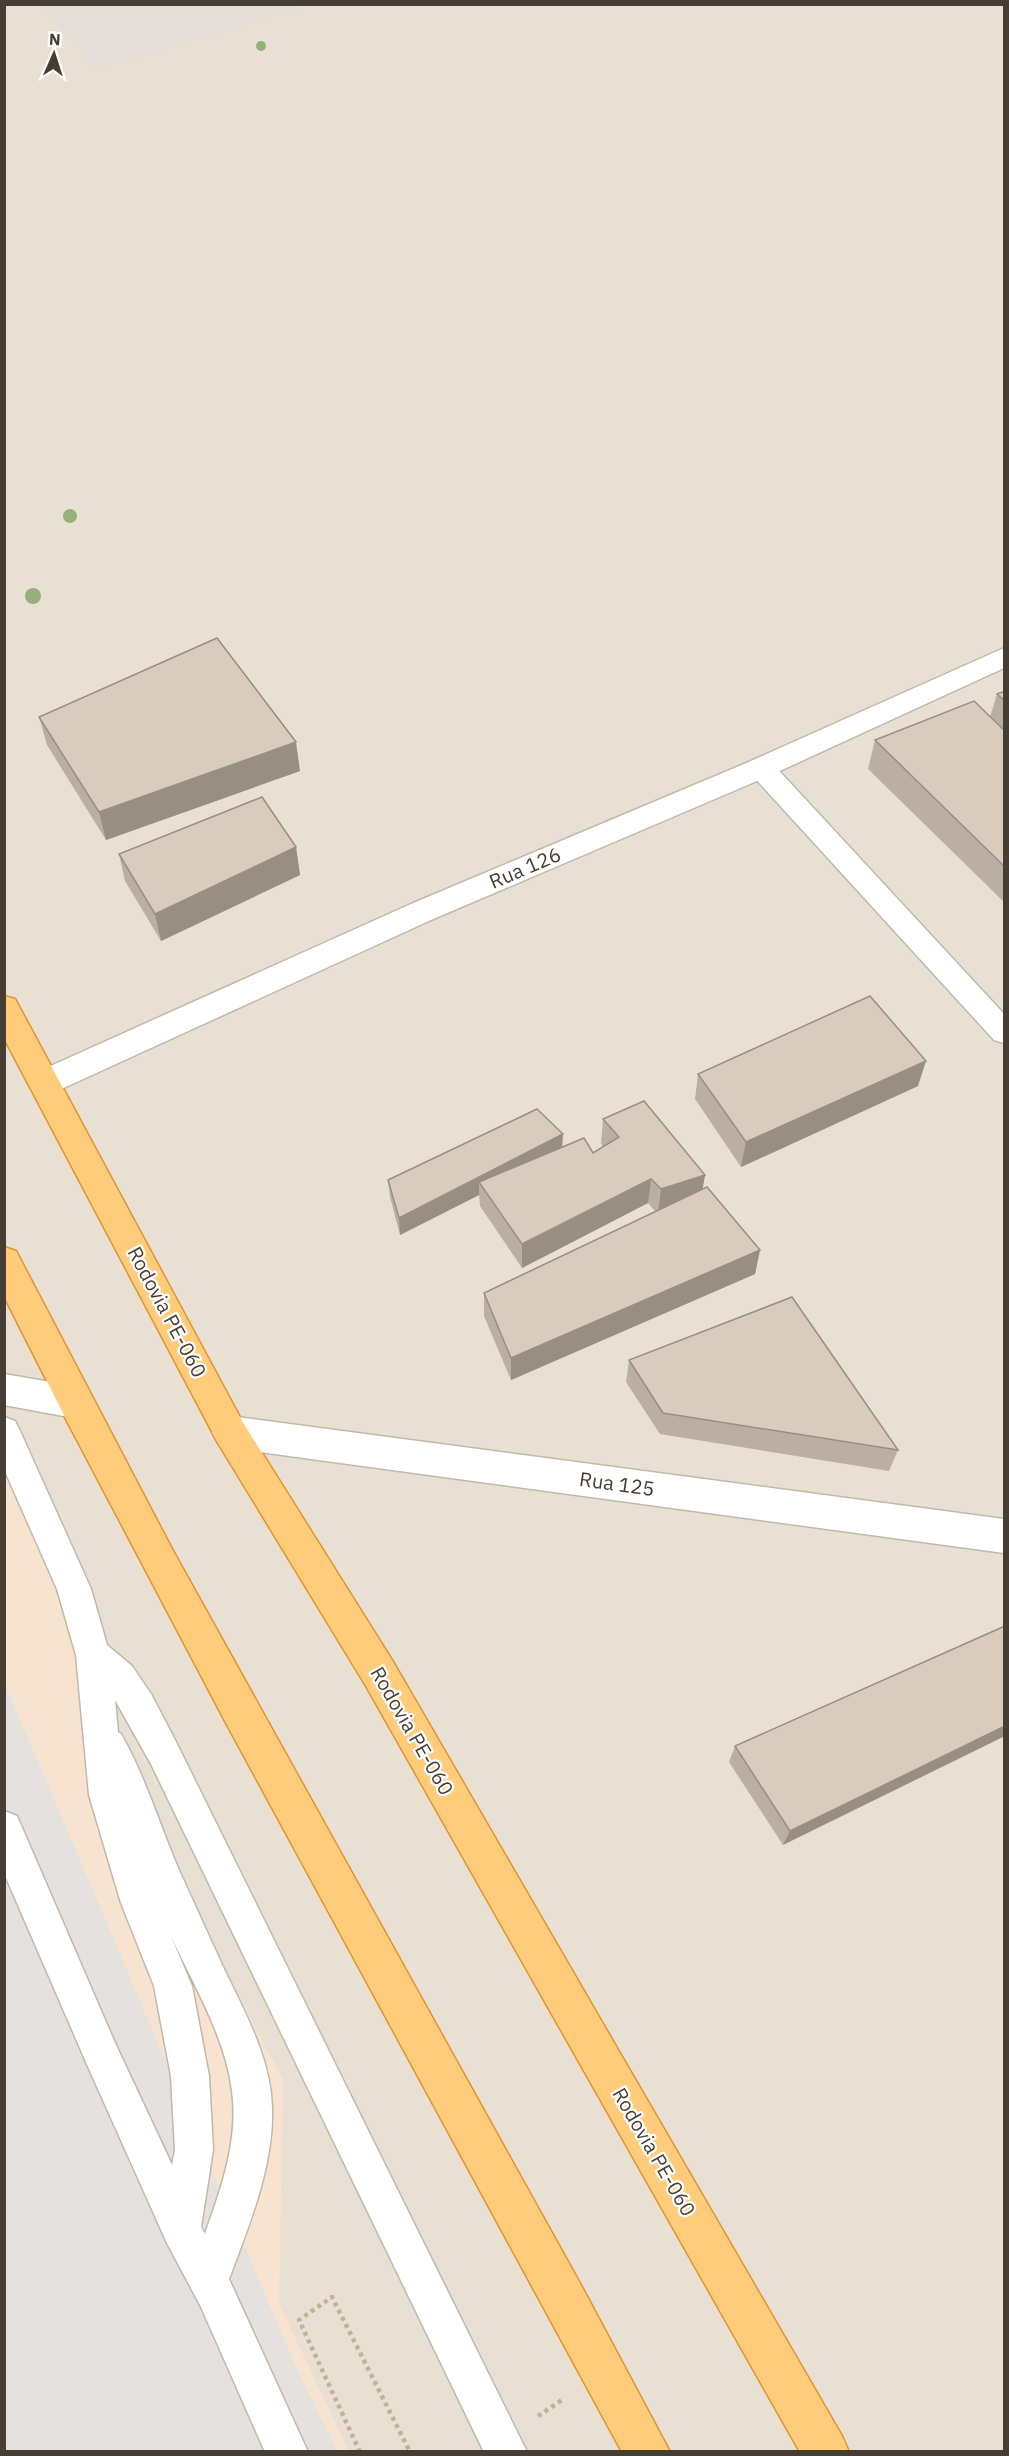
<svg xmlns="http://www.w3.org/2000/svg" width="1009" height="2456" font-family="'IBM Plex Sans',sans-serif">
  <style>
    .residential { fill: #e8e0d3 }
    .commercial { fill: #f7e3cf }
    .industrial { fill: #e5dfda }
    .parking { fill: #e4e1de }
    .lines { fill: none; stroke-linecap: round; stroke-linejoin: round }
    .service-casing { stroke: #c2b8aa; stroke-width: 3 }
    .minor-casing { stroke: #c2b8aa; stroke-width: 3 }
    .tertiary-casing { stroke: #c2b8aa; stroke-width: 3 }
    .trunk-casing { stroke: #e5932d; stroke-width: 3 }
    .path { stroke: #c2b098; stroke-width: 4.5; stroke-dasharray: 4 4; stroke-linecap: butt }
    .service { fill: #fff; fill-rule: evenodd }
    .minor { fill: #fff; fill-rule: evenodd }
    .tertiary { fill: #fff; fill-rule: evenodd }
    .trunk { fill: #ffcc7c; fill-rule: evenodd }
    .tree { fill: #97af7b }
    .wall { fill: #bbafa3 }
    .shaded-wall { fill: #988f84 }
    .building { fill: #d9ccbd; stroke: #988f84; stroke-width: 1.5 }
    .labels { text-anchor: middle; stroke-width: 4.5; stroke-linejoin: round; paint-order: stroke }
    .street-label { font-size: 20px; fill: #463e34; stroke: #fff }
  </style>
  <rect width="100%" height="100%" fill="#f3eee5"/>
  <!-- residential -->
  <polygon class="residential" points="5,5 1004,5 1004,2451 5,2452"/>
  <!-- commercial -->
  <polygon class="commercial" points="4,1473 20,1491 88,1653 87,1716 283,2079 279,2304 349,2451 5,2451"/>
  <!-- industrial -->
  <polygon class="industrial" points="38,5 311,5 97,68"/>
  <!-- parking -->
  <polygon class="parking" points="4,1682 294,2363 337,2451 5,2451"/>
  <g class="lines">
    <!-- service casing -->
    <g class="service-casing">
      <g id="service">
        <polygon points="761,759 770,761 1004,1014 1004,1043 994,1040 752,775 748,768 752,761"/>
        <path d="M 4,1417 L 15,1421 L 20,1431 L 91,1589 L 107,1645 L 132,1666 L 151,1694 L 175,1740 L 527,2452 L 484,2452 L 151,1764 L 115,1700 L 118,1732 L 121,1734 C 145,1776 159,1823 178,1868 C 193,1901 208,1934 223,1967 C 244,2011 271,2058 272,2108 C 274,2166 249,2225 229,2279 L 308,2452 L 265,2452 L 201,2307 L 167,2243 L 89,2069 L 4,1873 L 4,1811 L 17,1816 L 115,2043 L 172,2165 L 175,2150 L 171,2076 L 154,1986 L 121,1903 L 89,1795 L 76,1655 L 57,1589 L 4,1469 ZM 170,1934 C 192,1982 226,2038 232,2091 C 239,2139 221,2189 205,2234 L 201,2227 L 213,2150 L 209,2076 L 192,1986 Z"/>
      </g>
    </g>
    <!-- minor casing -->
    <g class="minor-casing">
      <g id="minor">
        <polygon points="1004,648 1004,668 771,775 431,920 57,1091 46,1095 35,1091 30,1082 35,1073 411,904 751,761"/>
        <polygon points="230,1416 1004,1519 1004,1553 230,1448 218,1443 212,1432 218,1421"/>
      </g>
    </g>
    <!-- tertiary casing -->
    <g class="tertiary-casing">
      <polygon id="tertiary" points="4,1374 74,1386 86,1391 91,1402 86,1413 74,1418 4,1405"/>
    </g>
    <!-- trunk casing -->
    <g class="trunk-casing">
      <g id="trunk">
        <polygon points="4,996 15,999 242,1421 392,1660 842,2436 849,2452 800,2452 366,1686 218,1443 4,1038"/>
        <polygon points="4,1247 16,1251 172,1549 582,2287 670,2452 622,2452 226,1723 68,1423 4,1296"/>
      </g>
    </g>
    <!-- path -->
    <g class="path">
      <polyline points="538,2416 562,2400"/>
      <polyline points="360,2452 299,2320 332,2297 410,2452"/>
    </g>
    <!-- service -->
    <use href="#service" class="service"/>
    <!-- minor -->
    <use href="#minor" class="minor"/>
    <!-- tertiary -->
    <use href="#tertiary" class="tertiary"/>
    <!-- trunk -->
    <use href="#trunk" class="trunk"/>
  </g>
  <!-- trees -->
  <g class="tree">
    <circle cx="261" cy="46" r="5"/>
    <circle cx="70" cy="516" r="7"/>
    <circle cx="33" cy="596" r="8"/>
  </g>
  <!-- wall -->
  <g class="wall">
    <polygon points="1005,691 1005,903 868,769 875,740 990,717 997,694"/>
    <polygon points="39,717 300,771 106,840 47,745"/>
    <polygon points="296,847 300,875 161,941 125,881 119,854"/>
    <polygon points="698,1074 918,1086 741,1167 695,1099"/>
    <polygon points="603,1119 705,1175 702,1189 760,1250 755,1274 511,1380 484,1316 484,1293 656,1212 648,1203 522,1268 480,1206 479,1195 400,1235 390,1197 388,1180 562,1147 593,1153 604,1147 601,1144"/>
    <polygon points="629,1360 898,1450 889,1471 660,1434 626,1382"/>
    <polygon points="1005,1626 783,1845 729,1762 735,1746"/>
  </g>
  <!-- shaded-wall -->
  <g class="shaded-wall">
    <polygon points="296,742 300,771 106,840 99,812"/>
    <polygon points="296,847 300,875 161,941 155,914"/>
    <polygon points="926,1061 918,1086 741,1167 746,1142"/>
    <polygon points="563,1134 562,1152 479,1182 479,1195 400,1235 399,1218"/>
    <polygon points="705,1175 701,1199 658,1214 661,1189"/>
    <polygon points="651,1179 648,1203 522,1268 522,1244"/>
    <polygon points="760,1250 755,1274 511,1380 511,1358"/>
    <polygon points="1005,1726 1005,1736 783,1845 790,1831"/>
  </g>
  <!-- building -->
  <g class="building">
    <polygon points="217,638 296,742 99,812 39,717"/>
    <polygon points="1005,691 1005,701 997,694"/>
    <polygon points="974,701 1005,731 1005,867 875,740"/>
    <polygon points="262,797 296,847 155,914 119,854"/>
    <polygon points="870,996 926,1061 746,1142 698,1074"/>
    <polygon points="644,1101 705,1175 661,1189 651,1179 522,1244 479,1182 584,1138 593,1153 619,1137 603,1119"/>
    <polygon points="537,1109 563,1134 399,1218 388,1180"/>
    <polygon points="707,1187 760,1250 511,1358 484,1293"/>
    <polygon points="792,1297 898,1450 663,1413 629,1360"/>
    <polygon points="1005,1626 1005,1726 790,1831 735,1746"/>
  </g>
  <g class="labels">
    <!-- street labels -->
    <g class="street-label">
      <text transform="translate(525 868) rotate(-23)" y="7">Rua 126</text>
      <text transform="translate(167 1312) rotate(62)" y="7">Rodovia PE-060</text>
      <text transform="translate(617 1484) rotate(8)" y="7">Rua 125</text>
      <text transform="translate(412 1731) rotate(60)" y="7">Rodovia PE-060</text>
      <text transform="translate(654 2152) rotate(60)" y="7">Rodovia PE-060</text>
    </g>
  </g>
  <!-- border -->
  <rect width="1009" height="2456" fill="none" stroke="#463e34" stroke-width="12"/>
  <!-- north arrow -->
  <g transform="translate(54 54) rotate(3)" stroke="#ffffff" stroke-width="4.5" paint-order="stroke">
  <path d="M0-4.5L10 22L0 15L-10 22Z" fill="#463e34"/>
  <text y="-9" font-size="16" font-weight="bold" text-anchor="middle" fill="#463e34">N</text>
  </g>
</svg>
